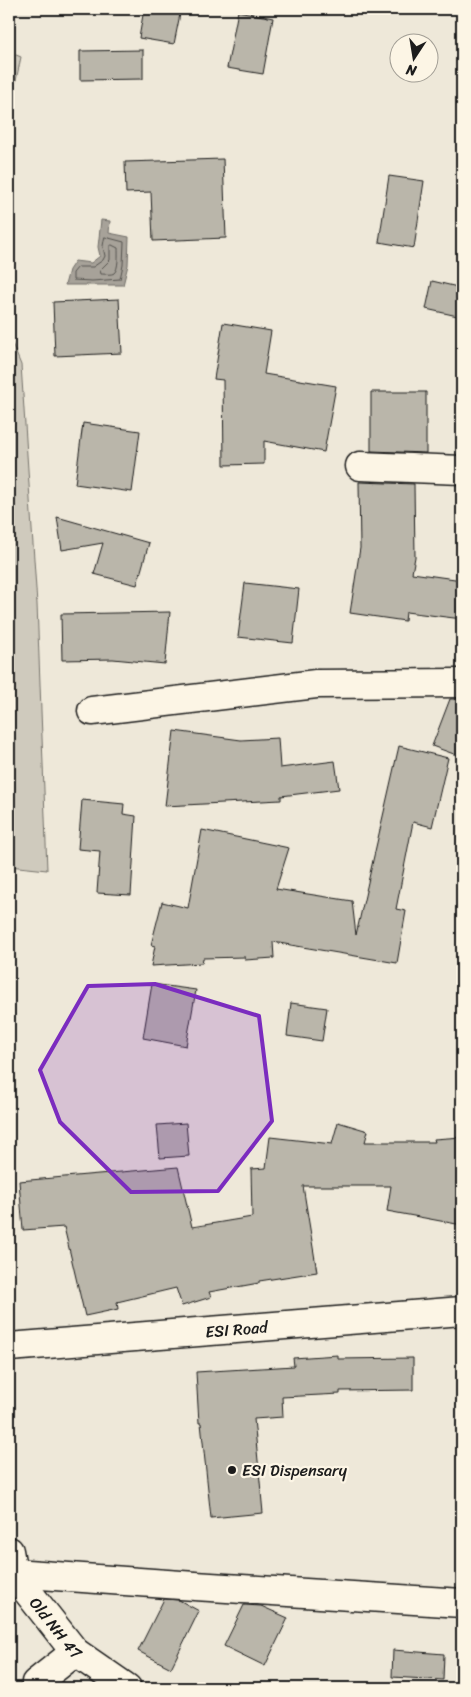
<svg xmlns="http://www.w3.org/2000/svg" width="471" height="1697" font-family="Sriracha,sans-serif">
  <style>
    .green { fill: #cfcabd; stroke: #76736c }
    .water { fill: #a7a299; stroke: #6f6c67 }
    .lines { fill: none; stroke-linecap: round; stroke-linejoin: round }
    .shore { stroke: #54524e; stroke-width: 1 }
    .building { fill: #bab6aa; stroke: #1c1c1c }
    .street-casing { stroke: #1c1c1c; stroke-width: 31 }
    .secondary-casing { stroke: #1c1c1c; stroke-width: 31 }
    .primary-casing { stroke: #1c1c1c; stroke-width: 31 }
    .street { stroke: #fcf5e5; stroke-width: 28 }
    .secondary { stroke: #fcf5e5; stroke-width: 28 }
    .primary { stroke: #fcf5e5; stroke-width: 28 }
    .marked { fill: #7b2cbf; fill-opacity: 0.2; stroke: #7b2cbf; stroke-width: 4; stroke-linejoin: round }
    .poi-dot { fill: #1c1c1c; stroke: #fcf5e5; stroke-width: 2 }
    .labels { text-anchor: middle; stroke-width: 4.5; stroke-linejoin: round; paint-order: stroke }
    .street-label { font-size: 16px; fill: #1c1c1c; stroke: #fcf5e5 }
    .poi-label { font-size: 16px; fill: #1c1c1c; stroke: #fcf5e5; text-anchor: start }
  </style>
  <rect width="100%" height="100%" fill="#eee8d9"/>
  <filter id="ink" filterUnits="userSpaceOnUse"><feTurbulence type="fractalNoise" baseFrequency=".02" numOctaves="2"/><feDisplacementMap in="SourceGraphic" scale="10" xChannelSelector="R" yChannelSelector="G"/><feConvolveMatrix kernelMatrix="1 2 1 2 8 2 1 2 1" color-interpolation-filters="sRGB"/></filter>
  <g filter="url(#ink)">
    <!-- green -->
    <g class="green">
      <polygon points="9,52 21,57 9,114"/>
      <polygon points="9,336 21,365 37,604 47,870 9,866"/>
    </g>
    <!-- water -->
    <polygon class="water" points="101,220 110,221 109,233 129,237 128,265 123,285 65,285 69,270 75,261 91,263 100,256 98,247"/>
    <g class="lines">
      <!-- shore -->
      <g class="shore">
        <polygon points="105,237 124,242 123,265 120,279 92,281 73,280 73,273 78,267 93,267 103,260 105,256 103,247"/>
        <path d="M 112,245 L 118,248 C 118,254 119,269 114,273 C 112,275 104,274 101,274 L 100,270 L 110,260 L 110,247 Z"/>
      </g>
    </g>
    <!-- building -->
    <g class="building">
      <polygon points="144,9 180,14 174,44 139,38"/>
      <polygon points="238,11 273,18 263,74 227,68"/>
      <polygon points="143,50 143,79 80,80 80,51"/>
      <polygon points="223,159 226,238 153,241 151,192 126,193 125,162"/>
      <polygon points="389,176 424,181 414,248 379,242"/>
      <polygon points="432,281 462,288 462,317 426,309"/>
      <polygon points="119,299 122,353 55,356 53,302"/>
      <polygon points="223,323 271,331 264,374 336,386 324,452 264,441 264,464 224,465 223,380 214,379"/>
      <polygon points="371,392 426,392 426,453 371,451"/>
      <polygon points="83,423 140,431 132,492 75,484"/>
      <polygon points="359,482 414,484 415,557 412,573 462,580 462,619 406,612 405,621 350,613 360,548"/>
      <polygon points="57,517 149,543 137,585 94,574 103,543 62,550"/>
      <polygon points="245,583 299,589 293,643 238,637"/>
      <polygon points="170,612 165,664 113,659 62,660 61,614"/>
      <polygon points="450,699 462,699 462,757 432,746"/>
      <polygon points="174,731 241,740 278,738 280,768 335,761 339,789 281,796 281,800 165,806"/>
      <polygon points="399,746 448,758 432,827 413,822 396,909 406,911 397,963 273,942 274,958 245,960 245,957 203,958 202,963 151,966 155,946 151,945 162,902 188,908 202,830 289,848 276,889 352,901 356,935"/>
      <polygon points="82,800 124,804 123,814 136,816 131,895 97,893 100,851 78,849"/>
      <polygon points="152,984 196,990 186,1046 143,1038"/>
      <polygon points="291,1003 327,1008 322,1041 287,1036"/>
      <polygon points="338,1122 368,1131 365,1142 435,1142 434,1139 462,1137 462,1225 387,1211 391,1186 303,1186 317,1272 259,1281 259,1283 209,1292 211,1297 182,1306 176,1288 117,1302 118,1309 85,1316 64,1227 23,1230 19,1181 178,1167 192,1227 252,1217 251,1169 266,1168 270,1137 332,1144"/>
      <polygon points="186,1123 189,1156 160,1158 157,1125"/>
      <polygon points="338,1355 338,1359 413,1358 413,1390 340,1391 340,1394 282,1397 283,1417 254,1419 263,1513 211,1518 201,1423 199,1423 196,1372 294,1366 293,1358"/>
      <polygon points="164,1599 179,1600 199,1611 171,1668 138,1651"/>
      <polygon points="244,1605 261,1606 288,1618 265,1666 224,1646"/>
      <polygon points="393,1650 444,1654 443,1680 392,1677"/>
    </g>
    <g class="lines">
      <!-- street casing -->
      <g class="street-casing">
        <g id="street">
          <polyline points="360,466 462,470"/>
          <polyline points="92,711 316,684 462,683"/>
          <polyline points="13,1573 195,1586 462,1603"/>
          <polyline points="37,1688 36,1683 75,1652"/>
        </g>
      </g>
      <!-- secondary casing -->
      <g class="secondary-casing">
        <g id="secondary">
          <path id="s1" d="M 9,1347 L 462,1311"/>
        </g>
      </g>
      <!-- primary casing -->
      <g class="primary-casing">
        <g id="primary">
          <path id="s2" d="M 9,1551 L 13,1573 L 75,1652 L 127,1688"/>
        </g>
      </g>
      <!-- street -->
      <use href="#street" class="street"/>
      <!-- secondary -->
      <use href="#secondary" class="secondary"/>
      <!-- primary -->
      <use href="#primary" class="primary"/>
    </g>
  </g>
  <!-- marked area -->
  <path class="marked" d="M 155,984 L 259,1016 L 272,1121 L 218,1191 L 131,1192 L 60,1122 L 40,1070 L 88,986 Z"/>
  <!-- markers -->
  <circle class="poi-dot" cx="232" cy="1470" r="5"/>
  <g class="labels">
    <!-- street labels -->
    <g class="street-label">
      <text dy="6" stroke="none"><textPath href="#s1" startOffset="228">ESI Road</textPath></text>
      <text dy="6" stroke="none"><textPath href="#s2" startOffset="92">Old NH 47</textPath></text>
    </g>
    <!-- poi labels -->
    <g class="poi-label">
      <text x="242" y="1476">ESI Dispensary</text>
    </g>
  </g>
  <!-- margin -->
  <rect width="471" height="1697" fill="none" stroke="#fcf5e5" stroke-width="30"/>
  <rect x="15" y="15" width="441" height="1667" fill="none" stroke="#1c1c1c" stroke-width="2" filter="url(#ink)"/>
  <!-- north arrow -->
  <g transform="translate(414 58) rotate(192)"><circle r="24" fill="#fcf5e5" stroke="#a29e95"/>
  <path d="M0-4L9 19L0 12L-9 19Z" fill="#1c1c1c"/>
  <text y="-8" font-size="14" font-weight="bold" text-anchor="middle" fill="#1c1c1c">N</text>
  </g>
</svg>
